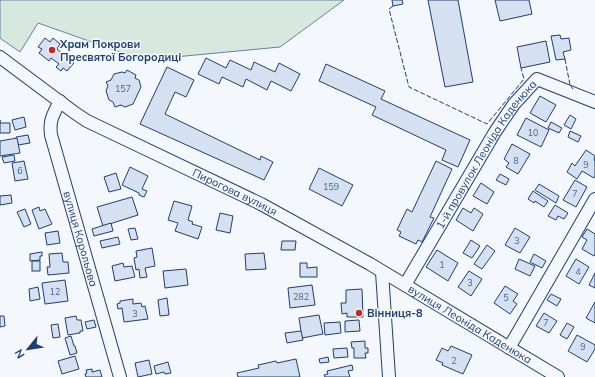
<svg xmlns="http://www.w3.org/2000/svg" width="595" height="377" font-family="Mulish,sans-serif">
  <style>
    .green { fill: #d7e8df; stroke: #687fa3 }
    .building { fill: #d5e0f0; stroke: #1d3f73 }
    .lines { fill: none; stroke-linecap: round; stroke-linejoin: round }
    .minor-casing { stroke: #1d3f73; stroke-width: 14 }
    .minor { stroke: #f4f7fb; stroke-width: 12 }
    .fence { stroke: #1d3f73; stroke-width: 1; stroke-dasharray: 5 2; stroke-linecap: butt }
    .poi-dot { fill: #c62828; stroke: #f4f7fb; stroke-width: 1.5 }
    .labels { text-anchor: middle; stroke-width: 3; stroke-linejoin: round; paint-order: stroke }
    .number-label { font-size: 9px; fill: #4b6792 }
    .poi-label { font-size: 11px; font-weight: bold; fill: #1d3f73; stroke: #f4f7fb; text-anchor: start }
    .street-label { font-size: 11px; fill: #1d3f73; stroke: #f4f7fb }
  </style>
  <rect width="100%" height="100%" fill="#f4f7fb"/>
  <!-- green -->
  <polygon class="green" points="0,0 344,0 280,47 143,60 38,23 20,52 0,38"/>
  <!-- building -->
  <g class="building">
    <polygon points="392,0 402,0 403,4 393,6"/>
    <polygon points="428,0 458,0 473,82 445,87"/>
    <polygon points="495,0 529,0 532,14 500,21"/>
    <polygon points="560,35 561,39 569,38 571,50 563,52 565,59 556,60 551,36"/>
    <polygon points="45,38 50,42 53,38 60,44 57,49 74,63 67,71 63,68 61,71 56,67 59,64 51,58 49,61 39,53 42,49 38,47"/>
    <polygon points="546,41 550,62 521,68 517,47"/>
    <polygon points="206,58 226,68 230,60 251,70 254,62 275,72 279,63 300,74 291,91 271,81 267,90 246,79 243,87 222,77 219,84 198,74"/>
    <polygon points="326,64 385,91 381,99 470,140 458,167 442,160 446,150 372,115 376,107 319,81"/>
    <polygon points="167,67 194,80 186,97 175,92 165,114 260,160 261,156 273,162 264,180 140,124"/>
    <polygon points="127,70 136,75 135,78 139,80 141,87 133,104 125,107 121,105 115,107 113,102 109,100 106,91 108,86 106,82 111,80 114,74 122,72 125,73"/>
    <polygon points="540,96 556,105 546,122 530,113"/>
    <polygon points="570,115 576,119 571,129 564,125"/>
    <polygon points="24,117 26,127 15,130 12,120"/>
    <polygon points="526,118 549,130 541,147 517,135"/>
    <polygon points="0,120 0,123 10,123 10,133 0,133"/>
    <polygon points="551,122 562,128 559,133 548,128"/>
    <polygon points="570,131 581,136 578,142 568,137"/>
    <polygon points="28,135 30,143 18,145 16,137"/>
    <polygon points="17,138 20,153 0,156 0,141"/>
    <polygon points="512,144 530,154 518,174 506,167 509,163 504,159"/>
    <polygon points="586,150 595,156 594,160 595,161 595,176 594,178 582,171 577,179 567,172 572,163 575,166"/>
    <polygon points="14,155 15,161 4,163 2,157"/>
    <polygon points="24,161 28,179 15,181 12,163"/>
    <polygon points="436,161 452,169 430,217 434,218 422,242 418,240 416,244 399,236 401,232 397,230 407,209 412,212"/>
    <polygon points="130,167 148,176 142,189 147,191 144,197 139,195 139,193 122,185"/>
    <polygon points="319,168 353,185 342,206 309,189"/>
    <polygon points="116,173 121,189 109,192 104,177"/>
    <polygon points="500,174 509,179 506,185 496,180"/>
    <polygon points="575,180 587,187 576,207 563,200"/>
    <polygon points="481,183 494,192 487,204 473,196"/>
    <polygon points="539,184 559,196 556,203 535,190"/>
    <polygon points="533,191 548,201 544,207 535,201 534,203 528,199"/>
    <polygon points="11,195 12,203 0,205 0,196"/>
    <polygon points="132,197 138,215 103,226 97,207"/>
    <polygon points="174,201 192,206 188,220 193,222 192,224 202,227 198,239 175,231 178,223 168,220"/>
    <polygon points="555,205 568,213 564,219 558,216 556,220 548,216"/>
    <polygon points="39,207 40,211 45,209 52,224 39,229 32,210"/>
    <polygon points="463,208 471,213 474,208 483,214 473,231 456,220"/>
    <polygon points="25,209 31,224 24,227 17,212"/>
    <polygon points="220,213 233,216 230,233 216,230"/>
    <polygon points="111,223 113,231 94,236 92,229"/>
    <polygon points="135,228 138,239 131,240 128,229"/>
    <polygon points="515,228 530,237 520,253 505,245"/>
    <polygon points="587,229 595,234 595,254 594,256 582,249 587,240 582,237"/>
    <polygon points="58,231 60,243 47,245 45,233"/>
    <polygon points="118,237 120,244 102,248 100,241"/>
    <polygon points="471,240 480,246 472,258 463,253"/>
    <polygon points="282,241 296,241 295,250 281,250"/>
    <polygon points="487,245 495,251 482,269 474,264"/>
    <polygon points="152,248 155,266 145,268 147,277 140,278 139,269 136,270 134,258 137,257 136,251"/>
    <polygon points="437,250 458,263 448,281 426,267"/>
    <polygon points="42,252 42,256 40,256 40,260 30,261 30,254"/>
    <polygon points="62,253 63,262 68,262 69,273 48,275 47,267 50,267 49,254"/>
    <polygon points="264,253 266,269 246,270 245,254"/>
    <polygon points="534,254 546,261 542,268 530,262"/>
    <polygon points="519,259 535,266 530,276 515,269"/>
    <polygon points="576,259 589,267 579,284 566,276"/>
    <rect x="32" y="261" width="8" height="10"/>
    <polygon points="123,263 124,267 132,266 135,277 115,281 112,266"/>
    <polygon points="300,263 307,263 307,268 317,267 317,277 300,277"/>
    <polygon points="186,269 188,285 165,288 163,271"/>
    <polygon points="469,271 482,279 471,296 458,287"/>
    <polygon points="595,273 595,288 589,285"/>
    <polygon points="65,280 68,301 45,304 42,283"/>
    <polygon points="312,285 315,305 290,308 288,288"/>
    <polygon points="505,286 518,294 513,301 517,304 510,314 494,303"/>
    <polygon points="38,287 40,299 30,301 29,289"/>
    <polygon points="362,289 363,317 347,317 347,313 342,314 341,303 346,303 346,290"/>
    <polygon points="551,294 561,299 557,306 547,300"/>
    <polygon points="167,298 169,315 160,316 158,300"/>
    <polygon points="133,299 133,304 141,303 142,307 145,306 148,319 124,322 122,308 118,309 117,304 120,303 120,301"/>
    <polygon points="595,302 595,323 586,318"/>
    <polygon points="544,313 557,321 549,333 536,326"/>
    <polygon points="319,315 323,334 302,338 299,318"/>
    <polygon points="0,316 4,316 5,326 0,327"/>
    <polygon points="76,316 77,320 81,320 83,331 80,331 80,333 68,335 65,318"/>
    <polygon points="94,320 96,327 87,329 85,322"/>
    <polygon points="359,320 360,331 345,332 345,321"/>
    <polygon points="340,322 341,333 325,335 324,323"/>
    <polygon points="567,323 574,327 567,339 560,335"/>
    <polygon points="58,324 60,337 53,338 51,325"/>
    <polygon points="301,331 303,340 287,343 285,333"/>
    <polygon points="577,335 595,345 595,349 587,362 568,351"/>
    <polygon points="71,336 74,346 75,346 77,353 70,355 65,338"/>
    <polygon points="365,341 365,348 368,348 368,353 365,353 366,358 354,358 354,348 352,348 351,342"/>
    <polygon points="451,346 472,355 463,374 442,365 443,363 436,360 442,348 448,351"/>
    <polygon points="347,348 348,357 334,358 333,349"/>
    <polygon points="75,356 79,369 62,374 58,361"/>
    <polygon points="328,357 329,362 320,363 319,359"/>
    <polygon points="296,359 300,377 238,377 237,373 259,368 258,365 276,361 277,363"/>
    <polygon points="149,360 152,374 138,377 135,363"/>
    <polygon points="168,362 171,373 165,374 164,372 156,374 154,366"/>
    <polygon points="352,365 353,370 348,371 350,377 325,377 324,375 328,374 327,371"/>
    <polygon points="92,369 92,372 100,370 102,377 86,377 85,374 87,373 86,370"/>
  </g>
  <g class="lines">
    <!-- minor casing -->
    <g class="minor-casing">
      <g id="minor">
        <path id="s1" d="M 0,57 L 75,113 L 87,121 L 261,204 L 370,264 L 558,377"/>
        <path id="s2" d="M 60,101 C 53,115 49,120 51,135 L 120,377"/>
        <polyline points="382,272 389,377"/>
        <path id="s3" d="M 405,285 L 495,132 L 514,104 L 537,79 L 595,102"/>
        <polyline points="509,348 595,199"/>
      </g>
    </g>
    <!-- minor -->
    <use href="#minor" class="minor"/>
    <!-- fence -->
    <g class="fence">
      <polyline points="393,6 389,9 409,87 487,124 524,79 521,68"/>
      <polyline points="565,59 570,85 573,89"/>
    </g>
  </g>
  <!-- markers -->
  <g class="poi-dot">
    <circle cx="52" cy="50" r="4"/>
    <circle cx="359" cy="313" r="4"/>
  </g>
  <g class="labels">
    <!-- number labels -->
    <g class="number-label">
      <text x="123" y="92">157</text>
      <text x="533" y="136">10</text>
      <text x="516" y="164">8</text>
      <text x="586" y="168">9</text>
      <text x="20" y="174">6</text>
      <text x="331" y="190">159</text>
      <text x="575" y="197">7</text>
      <text x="517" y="244">3</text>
      <text x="442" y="268">1</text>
      <text x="578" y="275">4</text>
      <text x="470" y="286">3</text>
      <text x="55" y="295">12</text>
      <text x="301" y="300">282</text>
      <text x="506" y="301">5</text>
      <text x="135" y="317">3</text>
      <text x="546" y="326">7</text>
      <text x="583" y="350">9</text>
      <text x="454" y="364">2</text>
    </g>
    <!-- poi labels -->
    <g class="poi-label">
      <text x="60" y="48">Храм Покрови<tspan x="60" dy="13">Пресвятої Богородиці</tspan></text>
      <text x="367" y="317">Вінниця-8</text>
    </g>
    <!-- street labels -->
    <g class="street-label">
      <text dy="4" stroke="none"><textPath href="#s3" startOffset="154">1-й провулок Леоніда Каденюка</textPath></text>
      <text dy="4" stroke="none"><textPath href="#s1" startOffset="272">Пирогова вулиця</textPath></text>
      <text dy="4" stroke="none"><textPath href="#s2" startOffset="144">вулиця Корольова</textPath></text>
      <text dy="4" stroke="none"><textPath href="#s1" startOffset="542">вулиця Леоніда Каденюка</textPath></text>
    </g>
  </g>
  <!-- north arrow -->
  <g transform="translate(28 349) rotate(240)" stroke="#f4f7fb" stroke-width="3" paint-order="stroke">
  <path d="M0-3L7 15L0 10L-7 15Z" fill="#1d3f73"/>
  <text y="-6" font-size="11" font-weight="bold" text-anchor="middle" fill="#1d3f73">N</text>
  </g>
</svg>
